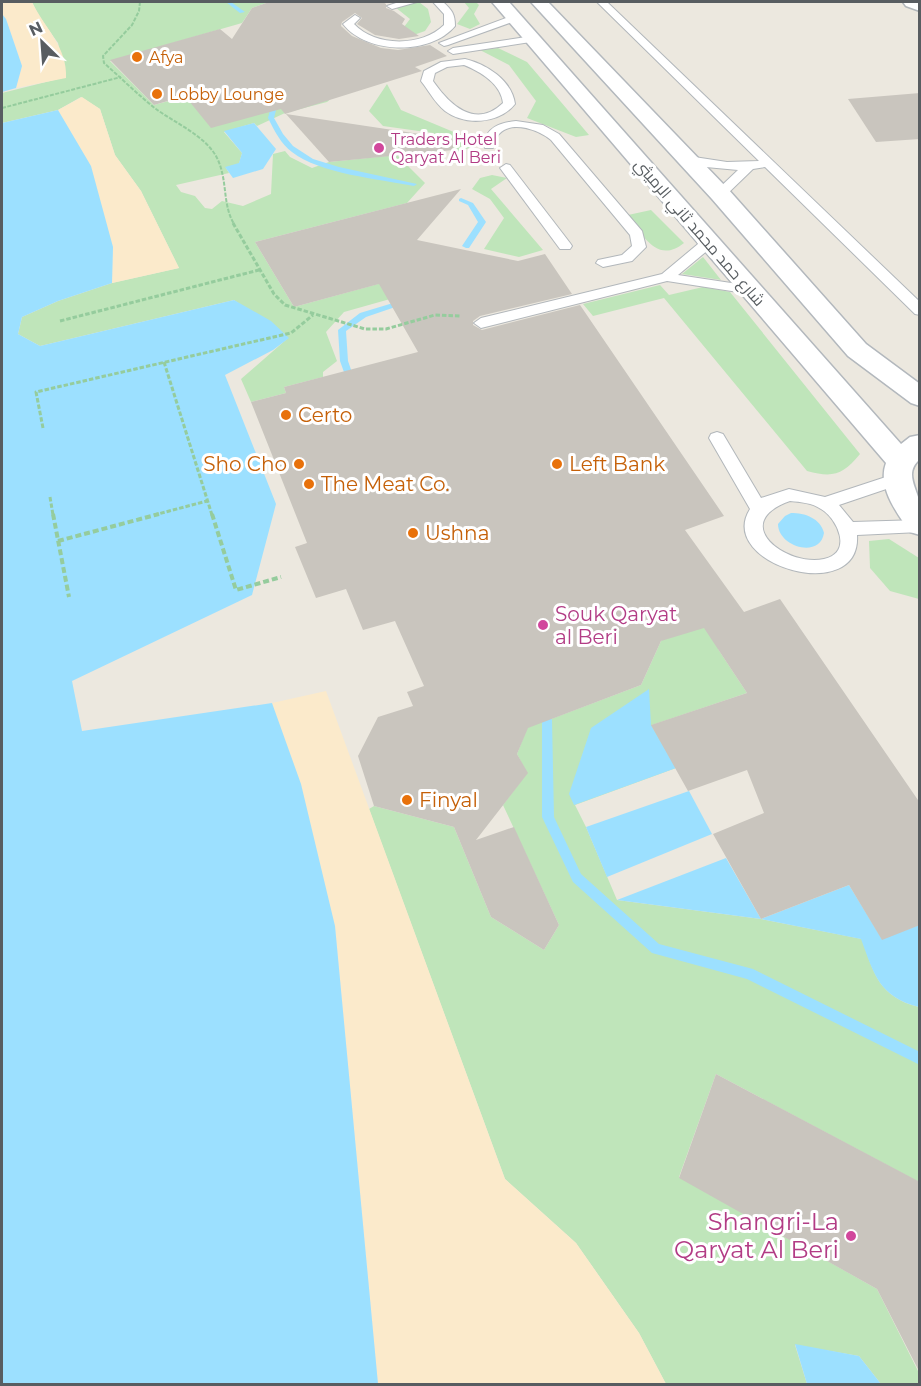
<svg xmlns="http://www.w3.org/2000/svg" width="921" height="1386" font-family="Montserrat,Cairo,sans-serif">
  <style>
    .green { fill: #bfe5ba }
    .sand { fill: #fbeacb }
    .water { fill: #9ce0ff }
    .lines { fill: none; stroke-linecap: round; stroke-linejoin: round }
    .stream { fill: #9ce0ff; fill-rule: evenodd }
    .building { fill: #c9c5be }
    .service-casing { stroke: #b2b7bb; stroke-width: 2 }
    .minor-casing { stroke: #b2b7bb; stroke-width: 3 }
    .secondary-casing { stroke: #b3b8bd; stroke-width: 3 }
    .path-far2 { stroke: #95cc9d; stroke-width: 2; stroke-dasharray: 4 1.5; stroke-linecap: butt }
    .path-far1 { stroke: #95cc9d; stroke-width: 3; stroke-dasharray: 4.5 2; stroke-linecap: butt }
    .path { stroke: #95cc9d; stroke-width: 4; stroke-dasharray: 6 3; stroke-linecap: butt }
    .service { fill: #fff; fill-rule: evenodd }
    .minor { fill: #fff; fill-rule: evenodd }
    .secondary { fill: #fff; fill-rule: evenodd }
    .food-dot { fill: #e8710a; stroke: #fff; stroke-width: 2 }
    .hotel-dot { fill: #d1479c; stroke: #fff; stroke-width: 2 }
    .labels { text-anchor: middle; stroke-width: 6; stroke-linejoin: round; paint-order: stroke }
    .far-food-label { font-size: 16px; fill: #c56008; stroke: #fff; text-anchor: start }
    .far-hotel-label { font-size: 16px; fill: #b23c85; stroke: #fff; text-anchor: start }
    .far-street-label { font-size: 16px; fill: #585d61; stroke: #fff }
    .food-label { font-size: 20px; fill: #c56008; stroke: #fff; text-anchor: start }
    .hotel-label { font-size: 20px; fill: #b23c85; stroke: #fff; text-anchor: start }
    .near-hotel-label { font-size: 24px; fill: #b23c85; stroke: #fff; text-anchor: end }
  </style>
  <rect width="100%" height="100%" fill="#ece8df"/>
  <!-- green -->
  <g class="green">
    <polygon points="32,2 269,2 252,8 242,23 110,61 154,105 282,70 339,92 327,102 285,113 257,126 254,123 224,132 242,153 239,164 226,168 229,173 176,185 181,192 195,196 205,208 212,209 222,201 243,206 271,194 273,154 285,151 290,157 312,168 329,162 397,155 425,183 407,203 255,242 294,307 422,272 415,292 344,312 326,332 337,361 323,372 323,377 284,387 286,393 251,402 241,379 288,338 234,300 40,346 18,334 22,317 58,301 112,283 179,268 141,191 115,155 100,109 81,97 58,110 2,123 2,93 66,77 58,43 39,16"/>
    <polygon points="419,2 428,9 431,22 425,31 408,37 401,31 410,19 395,7"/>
    <polygon points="464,2 476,2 479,5 474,14 480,24 470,29 457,24 469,8"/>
    <polygon points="498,48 527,62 589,135 576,137 527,118 536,101 509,65 480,50"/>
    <polygon points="387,84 401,110 468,138 475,136 483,144 456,152 433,133 383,126 369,111"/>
    <polygon points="492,175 507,178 491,189 543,250 519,257 484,249 504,218 490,199 472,189 480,178"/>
    <path d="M 651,210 L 684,243 C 657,265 642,234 628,215 Z"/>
    <polygon points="703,257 721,280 682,274"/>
    <path d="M 660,285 L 669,295 L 703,287 L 730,292 L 860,454 C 843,475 833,478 807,471 L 664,298 L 593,316 L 583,304 Z"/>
    <polygon points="889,539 919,558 919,599 890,591 870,568 869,541"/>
    <path d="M 693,616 L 748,634 L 718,649 L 747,693 L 652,725 L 676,768 L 575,805 L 586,827 L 617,900 L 761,919 L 862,939 C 874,974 879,997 919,1007 L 919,1182 L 716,1074 L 679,1177 L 877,1289 L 919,1373 L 919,1384 L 881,1384 L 859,1356 L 795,1345 L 807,1384 L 666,1384 L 639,1333 L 576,1243 L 505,1179 L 369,809 L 374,806 L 454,827 L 491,917 L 544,950 L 559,925 L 503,805 L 527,773 L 517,754 L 533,713 L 551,719 L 641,685 L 661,641 Z"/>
  </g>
  <!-- sand -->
  <g class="sand">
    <path d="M 2,2 L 32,2 C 44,27 68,48 66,78 L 16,88 L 22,66 L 6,19 L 2,14 Z"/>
    <polygon points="82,97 100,109 115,155 141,191 179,268 112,283 113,247 58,110"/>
    <polygon points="326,691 505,1179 576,1243 639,1333 666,1384 378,1384 335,926 272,703"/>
  </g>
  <!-- water -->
  <g class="water">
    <polygon points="2,14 6,19 22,66 16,88 2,92"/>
    <polygon points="58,110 91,166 113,247 112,283 58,301 22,317 18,334 40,346 234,300 271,321 289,338 273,350 225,375 276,504 252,595 72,681 82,731 272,703 301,784 335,926 378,1384 2,1384 2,123"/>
    <polygon points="254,123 276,149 263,169 233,178 225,167 239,163 242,153 224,131"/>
    <path d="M 791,513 C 805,513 820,518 824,533 C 820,559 778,547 778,524 L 785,516 Z"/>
    <polygon points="649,689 651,725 676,768 574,805 569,794 591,728"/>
    <polygon points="689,791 712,834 607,877 586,827"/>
    <path d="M 726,858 L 761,919 L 849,885 L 882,939 L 919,925 L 919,1007 C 879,997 874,974 861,939 L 761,919 L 617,900 Z"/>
    <polygon points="795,1344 859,1356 881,1384 807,1384"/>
  </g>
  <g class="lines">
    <!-- stream -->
    <g class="stream">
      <polygon points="226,2 231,2 245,12 240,13"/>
      <path d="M 276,97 L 279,99 L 274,118 L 283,134 L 293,146 L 313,159 L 339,167 L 417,184 L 414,186 C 379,179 320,174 292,152 C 281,144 274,130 268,118 L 273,99 Z"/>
      <polygon points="461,198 473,203 486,222 469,248 466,248 462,246 478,222 468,205 459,201 459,199"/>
      <polygon points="403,300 406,300 410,302 366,317 346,331 348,361 356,384 355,386 349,386 340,361 338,330 360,313"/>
      <polygon points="541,704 545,706 552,720 554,817 581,874 659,944 753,969 920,1052 920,1065 747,979 652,953 573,882 542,817 542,720 536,709 537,706"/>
    </g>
  </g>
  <!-- building -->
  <g class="building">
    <polygon points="269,2 383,2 386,4 386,8 394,11 405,19 402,24 419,36 399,39 375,35 357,24 362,18 355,13 342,22 341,26 352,36 381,48 398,50 430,45 447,56 415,67 422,71 285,114 281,109 211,128 185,96 154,105 110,60 220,29 232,39 252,8"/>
    <polygon points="920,93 920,139 876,142 848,99"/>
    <polygon points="286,114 453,139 453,150 329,162"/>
    <polygon points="461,189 417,240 518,261 545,254 572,294 480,316 473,321 473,325 482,330 580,305 724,516 685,530 744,612 780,599 920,803 920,925 882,940 849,885 761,919 713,834 764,813 747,770 688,791 651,725 747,693 704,628 661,641 641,685 528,728 517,754 528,773 476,840 514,827 559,925 544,950 491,917 454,827 374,806 358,756 378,717 413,706 407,692 424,686 395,621 363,630 346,589 316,598 295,547 307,543 251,402 286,393 284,387 418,352 379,284 294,307 255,242"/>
    <polygon points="716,1074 920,1182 920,1373 877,1289 679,1178"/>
  </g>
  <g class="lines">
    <!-- service casing -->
    <g class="service-casing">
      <g id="service">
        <polygon points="399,2 417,2 392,9 387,6"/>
        <path d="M 433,2 L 443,2 C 452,10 455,14 455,26 C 430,56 366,54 343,24 L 355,15 L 360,18 L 354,24 C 375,47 422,47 444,25 L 444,14 Z"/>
        <polygon points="597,2 607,2 920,302 920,315 915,314 765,167 753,169 724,197 716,197 714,194 716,191 738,170 706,167 681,161 681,155 727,162 759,161"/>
        <polygon points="514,15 518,16 518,20 448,45 444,46 439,43"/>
        <polygon points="533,36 538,39 537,41 453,54 448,51 453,48"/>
        <path d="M 465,59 C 486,64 512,80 515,104 C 499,124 465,126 445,111 C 435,103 429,91 421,81 L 424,71 L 441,62 ZM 464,65 C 481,72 501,84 503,103 C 475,130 449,104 433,81 L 435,73 L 447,67 Z"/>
        <path d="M 516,121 L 543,125 L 559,134 L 642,231 L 646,247 L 632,261 L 603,267 L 596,263 L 598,260 L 622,255 L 632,246 L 630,235 L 551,140 C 539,130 512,120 499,134 C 496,138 495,143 493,148 L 485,148 L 483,145 C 487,127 499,123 516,121 Z"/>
        <polygon points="506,164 510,165 570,243 572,246 570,249 560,249 500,168"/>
        <polygon points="709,238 714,239 716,242 714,245 678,275 751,286 756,287 758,290 756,293 751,294 667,281 481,328 474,323 481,318 662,274 704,239"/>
        <path d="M 717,432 L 723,434 L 761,498 L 789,489 L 825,497 L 898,473 L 904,475 L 906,479 L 904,483 L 839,505 L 853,522 L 920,520 L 920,532 L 857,535 C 862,607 715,565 750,509 L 709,438 L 711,434 ZM 790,501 C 801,502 812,503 821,509 C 838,519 853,553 824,559 C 786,567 728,523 790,501 Z"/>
      </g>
    </g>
    <!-- minor casing -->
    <g class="minor-casing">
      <polygon id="minor" points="903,2 920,2 920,11 906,6"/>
    </g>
    <!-- secondary casing -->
    <g class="secondary-casing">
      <g id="secondary">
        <path d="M 492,2 L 509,2 L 901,444 L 910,437 L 920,435 L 920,459 C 905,472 915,485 919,500 C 921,510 920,524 920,535 L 910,532 C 897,513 877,487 886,463 Z"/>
        <polygon points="531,2 548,2 728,189 866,344 920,384 920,406 911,403 848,356 712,199"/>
      </g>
    </g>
    <!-- path-far2 -->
    <g class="path-far2">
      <path d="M 140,2 L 139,11 L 132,25 L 103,56 L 104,63 C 121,78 138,95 156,109 C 175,123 206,136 217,158 C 228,180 222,204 234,224"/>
      <polyline points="2,108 121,77"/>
    </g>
    <!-- path-far1 -->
    <g class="path-far1">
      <polyline points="233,223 274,294 285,305 365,329 386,329 435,315 461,316"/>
      <polyline points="60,321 259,270"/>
      <polyline points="164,362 212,515"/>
      <polyline points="43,428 36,392 291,333 313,315"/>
      <polyline points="50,497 53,515"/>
      <polyline points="154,515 207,501"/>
    </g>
    <!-- path -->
    <g class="path">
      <polyline points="53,514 69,597"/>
      <polyline points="212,514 236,590 281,577"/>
      <polyline points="58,541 159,514"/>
    </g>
    <!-- service -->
    <use href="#service" class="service"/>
    <!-- minor -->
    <use href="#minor" class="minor"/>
    <!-- secondary -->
    <use href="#secondary" class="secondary"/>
  </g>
  <!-- markers -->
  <g class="food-dot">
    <circle cx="137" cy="57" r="6"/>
    <circle cx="157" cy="94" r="6"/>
    <circle cx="286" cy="415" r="6"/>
    <circle cx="299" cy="464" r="6"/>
    <circle cx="557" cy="464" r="6"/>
    <circle cx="309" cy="484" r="6"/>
    <circle cx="413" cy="533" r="6"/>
    <circle cx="407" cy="800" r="6"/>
  </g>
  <g class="hotel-dot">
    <circle cx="379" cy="148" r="6"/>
    <circle cx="543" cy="625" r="6"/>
    <circle cx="851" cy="1236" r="6"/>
  </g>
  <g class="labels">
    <!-- far-food labels -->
    <g class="far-food-label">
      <text x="149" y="63">Afya</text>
      <text x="169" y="100">Lobby Lounge</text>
    </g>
    <!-- far-hotel labels -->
    <g class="far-hotel-label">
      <text x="391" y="145">Traders Hotel<tspan x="391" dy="18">Qaryat Al Beri</tspan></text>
    </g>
    <!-- far-street labels -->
    <g class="far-street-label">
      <text transform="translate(700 232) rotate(49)" y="6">شارع حمد محمد ثاني الرميثي</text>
    </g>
    <!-- food labels -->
    <g class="food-label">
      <text x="298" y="422">Certo</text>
      <text x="287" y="471" text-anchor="end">Sho Cho</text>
      <text x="569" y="471">Left Bank</text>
      <text x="321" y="491">The Meat Co.</text>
      <text x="425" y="540">Ushna</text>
      <text x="419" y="807">Finyal</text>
    </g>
    <!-- hotel labels -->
    <g class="hotel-label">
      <text x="555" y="621">Souk Qaryat<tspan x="555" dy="23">al Beri</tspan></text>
    </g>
    <!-- near-hotel labels -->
    <g class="near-hotel-label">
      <text x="839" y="1230">Shangri-La<tspan x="839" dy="28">Qaryat Al Beri</tspan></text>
    </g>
  </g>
  <!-- border -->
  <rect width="921" height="1386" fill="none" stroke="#585d61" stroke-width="6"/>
  <!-- north arrow -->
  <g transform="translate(42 42) rotate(335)" stroke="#ffffff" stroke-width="4.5" paint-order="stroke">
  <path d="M0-4.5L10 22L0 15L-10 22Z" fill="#585d61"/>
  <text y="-9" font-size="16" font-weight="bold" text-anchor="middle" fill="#585d61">N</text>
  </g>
</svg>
